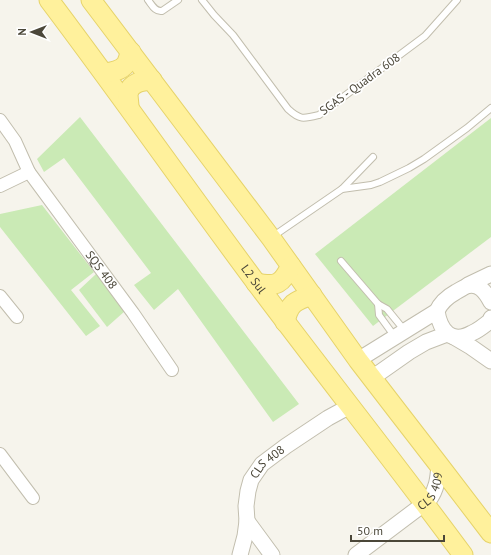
<svg xmlns="http://www.w3.org/2000/svg" width="491" height="555" font-family="'PT Sans',sans-serif">
<style>
.green{fill:#caeab5}
.lines{fill:none;stroke-linecap:round;stroke-linejoin:round}
.service-casing{stroke:#c2beae;stroke-width:8}
.minor-casing{stroke:#c2beae;stroke-width:14}
.tertiary-casing{stroke:#c2beae;stroke-width:17}
.primary-casing{stroke:#e6d36a;stroke-width:21}
.service{stroke:#fff;stroke-width:6}
.minor{stroke:#fff;stroke-width:12}
.tertiary{stroke:#fff;stroke-width:15}
.primary{stroke:#fff19c;stroke-width:19}
.labels{text-anchor:middle;stroke-width:3.5;stroke-linejoin:round;paint-order:stroke}
.street-label{font-size:12px;fill:#4b4739;stroke:#fff}
</style>
<rect width="100%" height="100%" fill="#f6f4ec"/>
<!-- green -->
<g class="green">
<path d="M80 117 299 404 273 422 178 289 154 310 134 285 151 273 64 158 44 172 37 159Z"/>
<path d="M491 118V237L373 326 315 254Z"/>
<path d="M42 205 94 272 71 290 100 326 86 336 0 227V214Z"/>
<path d="M96 274 125 311 107 327 79 290Z"/>
</g>
<g class="lines">
<!-- service casing -->
<g class="service-casing">
<g id="service">
<path d="M148 0C152 5 155 12 162 11L178 0"/>
<path d="M202 0 214 15 233 35 288 109C300 120 303 119 319 115L425 36 457 0"/>
<path d="M342 189 373 157"/>
<path d="M272 237 342 189 371 185 380 182 409 168 424 159 467 128 491 108"/>
<path d="M341 261 378 304 387 309 405 331"/>
<path d="M378 304 379 315 395 337"/>
</g>
</g>
<!-- minor casing -->
<g class="minor-casing">
<g id="minor">
<path d="M0 120 15 141 29 172"/>
<path id="s1" d="M0 186 29 172 133 313 172 370"/>
<path d="M0 296 17 317"/>
<path d="M0 454 33 498"/>
</g>
</g>
<!-- tertiary casing -->
<g class="tertiary-casing">
<g id="tertiary">
<path d="M468 285 491 274"/>
<path d="M491 302C486 293 479 282 467 286 464 287 460 290 456 292 447 297 441 302 437 311 440 330 451 345 472 333 479 330 485 325 491 320V318"/>
<path d="M454 337 471 347 491 361"/>
<path d="M358 360 437 311"/>
<path d="M372 378 409 352 426 342 447 334"/>
<path d="M247 521 272 555"/>
<path id="s2" d="M240 555 245 536 247 521 246 506 248 491 251 480 262 464 286 446 328 418 350 406"/>
<path id="s3" d="M356 555 429 500C437 489 438 478 439 465"/>
</g>
</g>
<!-- primary casing -->
<g class="primary-casing">
<g id="primary">
<path id="s4" d="M49 0C120 94 187 190 257 284 325 375 396 464 463 555"/>
<path d="M91 0 271 238 358 360 398 412 439 465 491 533"/>
<path d="M104 73C112 72 121 71 126 64 128 61 129 55 131 52"/>
<path d="M129 107C129 103 128 98 128 94 130 82 143 81 152 80"/>
<path d="M256 283C278 287 281 284 291 266"/>
<path d="M285 322C289 303 295 301 312 295"/>
</g>
</g>
<!-- service -->
<use href="#service" class="service"/>
<!-- minor -->
<use href="#minor" class="minor"/>
<!-- tertiary -->
<use href="#tertiary" class="tertiary"/>
<!-- primary -->
<use href="#primary" class="primary"/>
</g>
<g class="labels">
<!-- street labels -->
<g class="street-label">
<text transform="translate(360 84) rotate(-36)" y="4">SGAS - Quadra 608</text>
<text dy="4" stroke="none"><textPath href="#s1" startOffset="154">SQS 408</textPath></text>
<text dy="4" stroke="none"><textPath href="#s4" startOffset="346">L2 Sul</textPath></text>
<text dy="4" stroke="none"><textPath href="#s2" startOffset="101">CLS 408</textPath></text>
<text dy="4" stroke="none"><textPath href="#s3" startOffset="100">CLS 409</textPath></text>
</g>
</g>
<!-- north arrow -->
<g transform="translate(32 32) rotate(270)" stroke="#ffffff" stroke-width="3" paint-order="stroke">
<path d="M0-3L7 15L0 10L-7 15Z" fill="#4b4739"/>
<text y="-6" font-size="11" font-weight="bold" text-anchor="middle" fill="#4b4739">N</text>
</g>
<!-- scale -->
<path d="M351 535v6h93v-6" fill="none" stroke="#4b4739" stroke-width="2"/>
<text x="357" y="535" font-size="12" fill="#4b4739" stroke="#ffffff" stroke-width="3" paint-order="stroke">50 m</text>
</svg>
